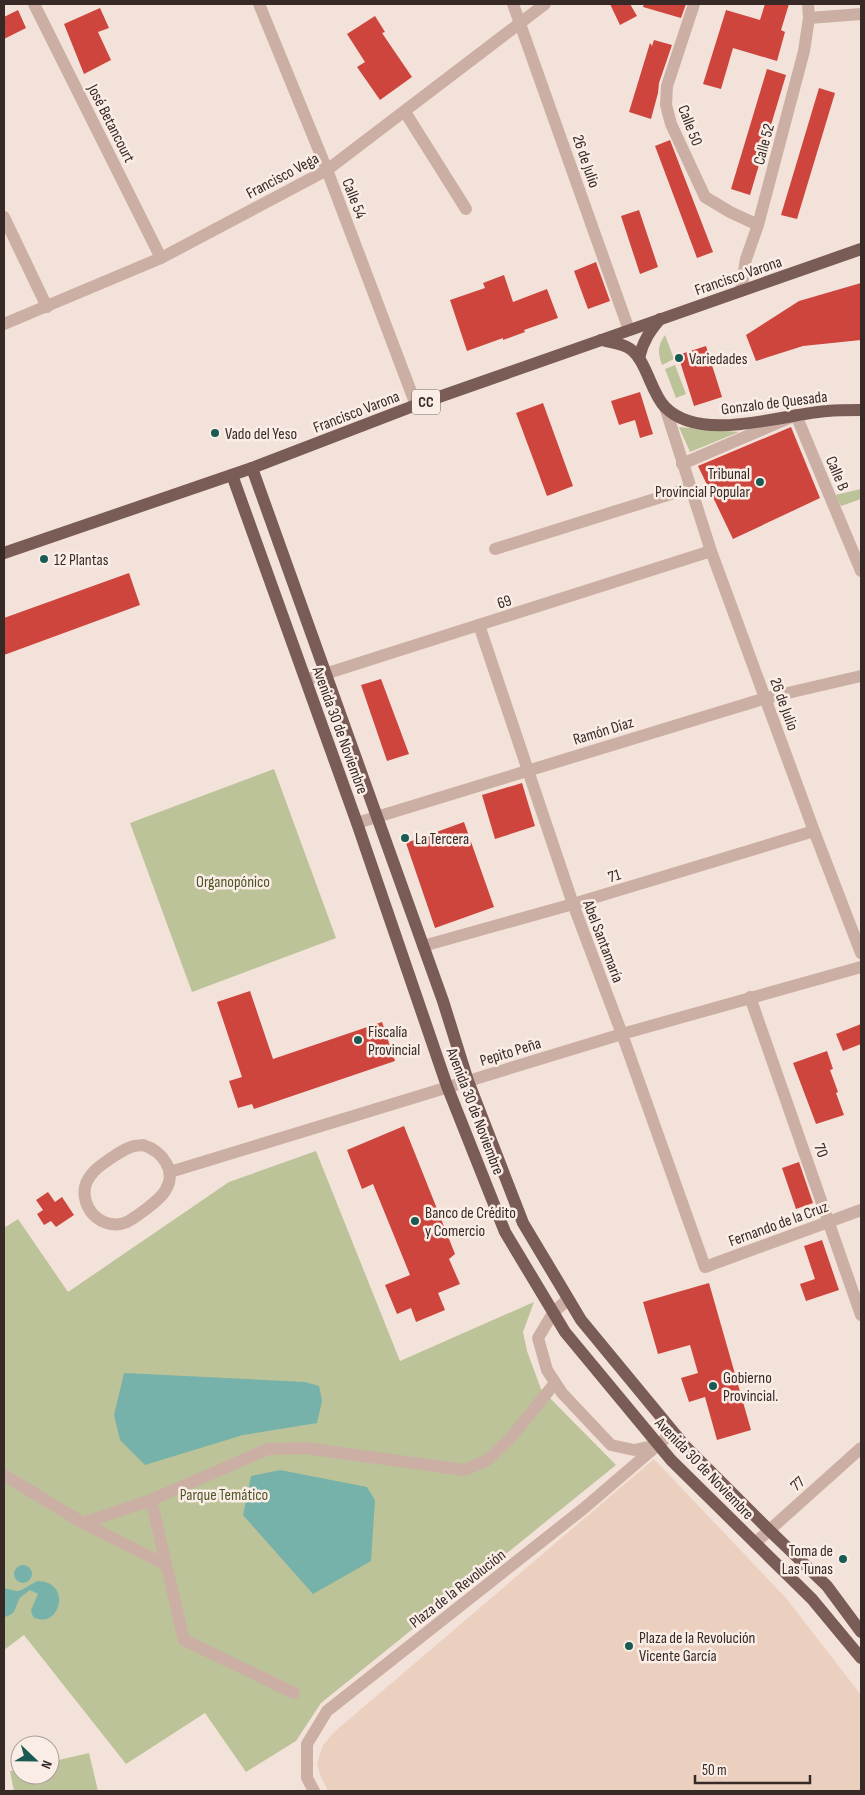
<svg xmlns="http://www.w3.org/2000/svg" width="865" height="1795" font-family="'Sofia Sans Condensed',sans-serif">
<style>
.green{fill:#bcc398}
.plaza{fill:#ecd0bf}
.water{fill:#76b2a9}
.building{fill:#cd453d}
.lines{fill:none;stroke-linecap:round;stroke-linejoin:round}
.minor{stroke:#ccafa4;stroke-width:12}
.major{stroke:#7a5c56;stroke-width:12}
.poi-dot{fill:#195b53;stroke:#faede6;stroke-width:2}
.labels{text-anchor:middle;stroke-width:5;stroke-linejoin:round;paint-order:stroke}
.shield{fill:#faede6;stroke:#726460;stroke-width:1}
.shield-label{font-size:15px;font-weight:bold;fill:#372926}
.street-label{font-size:16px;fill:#372926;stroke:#faede6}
.poi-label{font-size:16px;fill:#372926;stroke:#faede6;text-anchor:start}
.park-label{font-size:16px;fill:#4e5629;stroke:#faede6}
</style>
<rect width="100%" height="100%" fill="#f3e2d9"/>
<!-- green -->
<g class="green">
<path d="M665 335 674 359 662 365C658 353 657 346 665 335Z"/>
<path d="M675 365 686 394 676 398 665 369Z"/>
<path d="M679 427 739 432 690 452Z"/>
<path d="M861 489V499L841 506 835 495Z"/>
<path d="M274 769 336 938 192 992 130 823Z"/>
<path d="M316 1151 400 1361 534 1302 523 1332 527 1351 541 1389 616 1465 321 1703 296 1741 246 1772 205 1713 126 1764 24 1635 4 1650V1228L18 1219 68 1292 229 1182Z"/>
<path d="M89 1753 98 1791H14L10 1771 20 1769V1775H50V1762Z"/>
</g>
<!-- plaza -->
<path class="plaza" d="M654 1459 786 1598 861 1695V1791H328L320 1775 317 1763 323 1745 333 1733Z"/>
<!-- water -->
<g class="water">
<path d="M124 1373 305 1382 319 1386 322 1401 317 1423 243 1435 145 1465 120 1440 114 1415Z"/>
<path d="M280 1470 367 1487 375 1500 371 1561 313 1594 243 1515 251 1476Z"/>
<circle cx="23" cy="1574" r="9"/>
<path d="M38 1581C71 1582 61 1625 38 1619 33 1618 32 1615 31 1610L38 1594 30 1590C27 1593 22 1595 20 1598 14 1607 18 1614 4 1617V1588C8 1589 12 1590 16 1591 24 1591 31 1583 38 1581Z"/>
</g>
<!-- building -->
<g class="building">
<path d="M610 4H630L637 16 620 25Z"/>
<path d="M644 4H686L681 18 643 7Z"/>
<path d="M765 4H789L781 30 785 32 777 61 733 48 721 89 703 84 726 10 760 20Z"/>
<path d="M100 8 109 28 98 32 111 60 84 74 64 24Z"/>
<path d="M18 10 26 28 4 39V17Z"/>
<path d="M375 16 385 32 382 33 412 77 380 100 357 67 365 62 347 34Z"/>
<path d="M654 40 672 45 659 83 658 93 651 119 629 112 650 43 652 46Z"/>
<path d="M767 69 786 75 750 195 731 189Z"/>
<path d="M819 88 835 93 797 219 781 215Z"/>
<path d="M670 140 713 252 697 258 655 146Z"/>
<path d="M639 210 658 267 640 274 621 216Z"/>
<path d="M596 262 610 301 588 309 574 271Z"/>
<path d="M504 275 513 302 547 289 558 318 524 330 525 332 503 340V338L467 351 450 300 485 288 483 283Z"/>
<path d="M861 283V340L803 346 756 361 746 335 799 301Z"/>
<path d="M706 346 722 397 694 406 678 355Z"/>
<path d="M640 392 653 434 640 438 635 420 619 425 611 401Z"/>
<path d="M543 403 573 486 547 496 516 413Z"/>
<path d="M791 427 820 498 733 539 698 466Z"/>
<path d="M129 573 140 605 4 655V618Z"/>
<path d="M381 679 409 754 387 761 361 685Z"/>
<path d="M522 783 535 826 495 839 482 795Z"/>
<path d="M464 822 494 907 435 928 406 843Z"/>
<path d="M250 991 273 1059 382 1022 395 1061 254 1109 252 1104 238 1108 229 1081 242 1077 217 1002Z"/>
<path d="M861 1024V1044L843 1051 836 1034Z"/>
<path d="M827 1051 833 1069 830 1070 838 1092 836 1093 844 1115 816 1124 793 1063Z"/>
<path d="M404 1126 455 1254 449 1259 460 1284 438 1293 445 1310 416 1322 411 1308 397 1314 385 1285 410 1275 373 1184 362 1189 347 1150Z"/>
<path d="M799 1162 813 1203 796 1209 782 1168Z"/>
<path d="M48 1192 55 1202 62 1197 74 1215 56 1227 51 1221 44 1225 37 1214 43 1210 36 1200Z"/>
<path d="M822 1240 839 1290 806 1301 800 1284 815 1279 804 1246Z"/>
<path d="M709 1283 751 1430 717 1440 705 1397 689 1402 681 1378 698 1373 690 1345 658 1354 643 1302Z"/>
</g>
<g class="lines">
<!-- minor -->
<g class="minor">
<path d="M34 4 161 258"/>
<path d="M259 4 327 170 416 405"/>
<path d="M513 4 629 330"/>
<path d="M694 4 667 86 666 105 671 124 705 197 730 212 758 225"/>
<path d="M809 18 861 14"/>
<path d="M405 112 466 209"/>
<path d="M4 217 47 307"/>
<path d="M741 291 746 259 758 225 804 51 809 18 808 4"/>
<path d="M4 324 161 258 327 170 545 4"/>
<path d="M665 407 711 551 814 831 861 953"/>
<path d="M682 464 796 415 861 571"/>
<path d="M495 549 690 488"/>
<path d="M479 625 573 904 622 1034 705 1267 861 1210"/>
<path d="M306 680 711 551"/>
<path d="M357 823 766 698 861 676"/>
<path d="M423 946 573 904 814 831"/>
<path d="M750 997 861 1315"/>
<path d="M143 1145C162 1151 178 1171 165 1191 160 1200 136 1217 127 1222 120 1225 111 1225 104 1222 86 1214 78 1191 91 1175 96 1167 122 1150 131 1147 135 1145 139 1146 143 1145Z"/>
<path d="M170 1172 622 1034 861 967"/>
<path d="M568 1299 553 1313 538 1338 547 1370 562 1393 611 1445 634 1450 657 1445"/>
<path d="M4 1475 83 1523 166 1565"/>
<path d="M151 1500 184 1640 294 1693"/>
<path d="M83 1523 151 1500 268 1449 305 1448 464 1470 486 1461 508 1441 555 1383"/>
<path d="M755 1543 861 1448"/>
<path d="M314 1791 307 1778V1744L327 1711 583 1509 673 1432"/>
</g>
<!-- major -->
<g class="major">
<path d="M601 340C610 342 619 343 627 347 646 356 650 392 665 407 701 444 783 414 827 411 838 410 850 410 861 410"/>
<path d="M639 358C643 341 650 331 660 319"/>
<path d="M252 468 443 1001 468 1081 523 1223 581 1320 685 1446 769 1530 827 1586 861 1632"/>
<path d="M232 475 357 823 447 1086 505 1232 565 1332 671 1460 812 1599 861 1658"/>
<path d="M4 553 252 468 416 405 861 249"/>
</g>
</g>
<!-- markers -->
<g class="poi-dot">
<circle cx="679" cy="358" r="5"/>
<circle cx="215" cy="433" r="5"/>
<circle cx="760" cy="482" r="5"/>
<circle cx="44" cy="559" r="5"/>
<circle cx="405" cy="838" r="5"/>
<circle cx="358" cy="1040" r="5"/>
<circle cx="415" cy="1221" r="5"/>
<circle cx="713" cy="1386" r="5"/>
<circle cx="843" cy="1559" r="5"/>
<circle cx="629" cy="1646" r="5"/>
</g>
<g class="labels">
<!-- shield labels -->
<rect class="shield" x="412" y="389.5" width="28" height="25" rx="4"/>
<g class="shield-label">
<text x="426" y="407">CC</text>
</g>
<!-- street labels -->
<g class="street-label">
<text transform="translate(112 123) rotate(63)" y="6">José Betancourt</text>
<text transform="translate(691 125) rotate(69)" y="6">Calle 50</text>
<text transform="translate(763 144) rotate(-75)" y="6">Calle 52</text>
<text transform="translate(587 161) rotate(71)" y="6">26 de Julio</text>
<text transform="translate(282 175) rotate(-28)" y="6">Francisco Vega</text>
<text transform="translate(355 198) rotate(69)" y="6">Calle 54</text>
<text transform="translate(738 275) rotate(-19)" y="6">Francisco Varona</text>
<text transform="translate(774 402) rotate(-7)" y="6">Gonzalo de Quesada</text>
<text transform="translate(356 411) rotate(-21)" y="6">Francisco Varona</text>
<text transform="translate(838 473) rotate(67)" y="6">Calle B</text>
<text transform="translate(504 601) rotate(-18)" y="6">69</text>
<text transform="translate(785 704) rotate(70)" y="6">26 de Julio</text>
<text transform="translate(341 730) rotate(70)" y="6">Avenida 30 de Noviembre</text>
<text transform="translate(603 730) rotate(-17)" y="6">Ramón Díaz</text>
<text transform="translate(614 875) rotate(-17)" y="6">71</text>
<text transform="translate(604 941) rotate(69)" y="6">Abel Santamaría</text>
<text transform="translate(510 1051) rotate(-17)" y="6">Pepito Peña</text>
<text transform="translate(476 1111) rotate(69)" y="6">Avenida 30 de Noviembre</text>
<text transform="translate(822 1150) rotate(70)" y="6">70</text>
<text transform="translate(778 1223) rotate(-20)" y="6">Fernando de la Cruz</text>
<text transform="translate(705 1468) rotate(46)" y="6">Avenida 30 de Noviembre</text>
<text transform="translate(797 1483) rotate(-42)" y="6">77</text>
<text transform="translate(457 1588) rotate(-38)" y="6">Plaza de la Revolución</text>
</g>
<!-- poi labels -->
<g class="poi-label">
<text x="689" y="364">Variedades</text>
<text x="225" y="439">Vado del Yeso</text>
<text x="750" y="479" text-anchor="end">Tribunal<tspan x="750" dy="18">Provincial Popular</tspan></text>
<text x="54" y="565">12 Plantas</text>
<text x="415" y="844">La Tercera</text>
<text x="368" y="1037">Fiscalía<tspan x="368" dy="18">Provincial</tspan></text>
<text x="425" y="1218">Banco de Crédito<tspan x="425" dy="18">y Comercio</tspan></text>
<text x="723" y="1383">Gobierno<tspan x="723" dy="18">Provincial.</tspan></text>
<text x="833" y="1556" text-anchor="end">Toma de<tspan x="833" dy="18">Las Tunas</tspan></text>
<text x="639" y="1643">Plaza de la Revolución<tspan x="639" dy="18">Vicente García</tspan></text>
</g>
<!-- park labels -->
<g class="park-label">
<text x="233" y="887">Organopónico</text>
<text x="224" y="1500">Parque Temático</text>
</g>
</g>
<!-- border -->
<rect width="865" height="1795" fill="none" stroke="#372926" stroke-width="10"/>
<!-- north arrow -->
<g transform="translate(35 1760) rotate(112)"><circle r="24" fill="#faede6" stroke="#ac9f99"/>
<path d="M0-4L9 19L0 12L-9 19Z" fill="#195b53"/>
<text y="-8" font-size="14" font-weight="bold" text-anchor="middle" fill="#372926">N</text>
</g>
<!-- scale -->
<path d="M695 1775v8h115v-8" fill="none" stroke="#372926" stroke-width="2.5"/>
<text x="702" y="1775" font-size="15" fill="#372926" stroke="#faede6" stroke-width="4" paint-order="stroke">50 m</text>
</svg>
